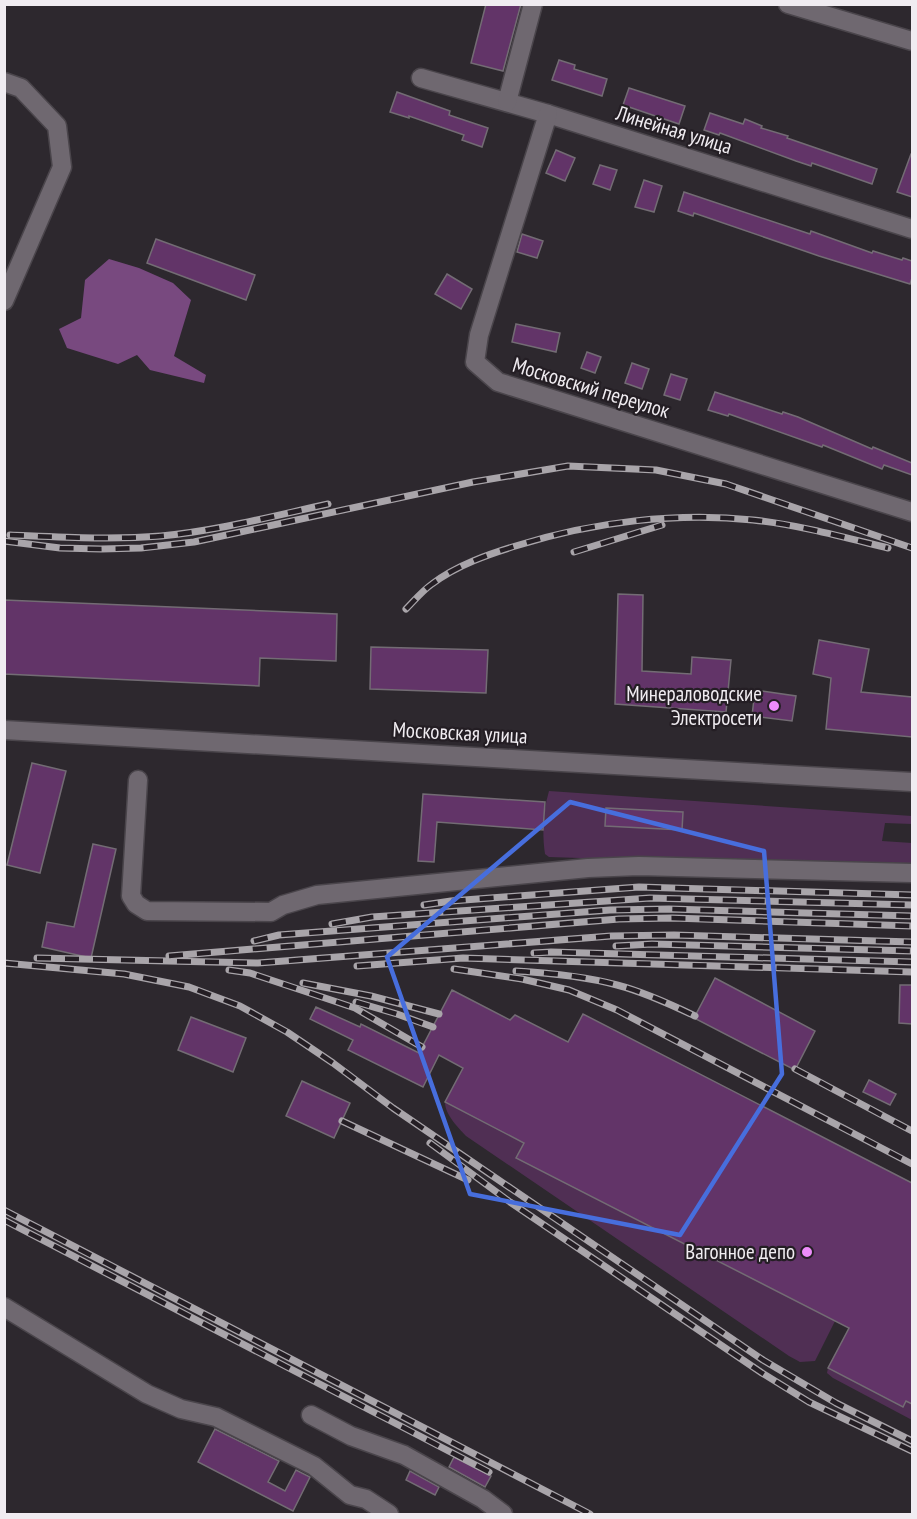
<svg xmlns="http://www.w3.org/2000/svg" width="917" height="1519" font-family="'PT Sans Narrow',sans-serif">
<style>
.green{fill:#502f54}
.forest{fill:#78497f}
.building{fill:#623468;stroke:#736c74;stroke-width:1.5}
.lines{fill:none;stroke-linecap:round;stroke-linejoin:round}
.minor-casing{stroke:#4a454b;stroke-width:21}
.minor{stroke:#6f6870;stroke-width:18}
.rail-casing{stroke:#a9a5aa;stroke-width:7}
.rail{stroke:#241e24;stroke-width:4.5;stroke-dasharray:14;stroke-linecap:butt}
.marked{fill:none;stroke:#476edd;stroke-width:4.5;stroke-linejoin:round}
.poi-dot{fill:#ed8cfa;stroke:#241e24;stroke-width:2}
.labels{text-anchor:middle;stroke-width:4.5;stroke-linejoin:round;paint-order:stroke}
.street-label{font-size:21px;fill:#f0ecf1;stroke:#241e24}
.poi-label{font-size:21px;fill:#f0ecf1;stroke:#241e24;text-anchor:end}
</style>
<rect width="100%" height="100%" fill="#2d282e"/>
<!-- green -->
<g class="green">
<path d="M549 791 912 816V824L885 823 882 841 912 843V869L549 857 545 854C542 834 543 811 549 791Z"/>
<path d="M445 1102 524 1143 517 1158 835 1321 815 1361 800 1362 789 1356 466 1136C458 1127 445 1115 445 1102Z"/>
<path d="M828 1368 902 1407 906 1401 912 1404V1420L833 1378 827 1373Z"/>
</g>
<!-- forest -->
<path class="forest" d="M109 259 139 268 173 283 191 300 174 356 206 375 204 383 150 370 137 355 118 364 67 348 59 329 81 318 85 280Z"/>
<!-- building -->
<g class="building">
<path d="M486 4H521L503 71 471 63Z"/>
<path d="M559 60 575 65 574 69 607 79 602 96 552 80Z"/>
<path d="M629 88 685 106 679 124 623 105Z"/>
<path d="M397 92 450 111 449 115 488 128 482 147 462 140 464 135 409 116V118L390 112Z"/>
<path d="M710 113 743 124 745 119 762 126 761 128 788 136 787 138 877 169 872 184 812 163 811 166 796 161 720 133 719 135 704 130Z"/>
<path d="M556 150 575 158 565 181 546 173Z"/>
<path d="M911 154H912V197L897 192Z"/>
<path d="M600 165 617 170 610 190 593 184Z"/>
<path d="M644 180 662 186 654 212 635 207Z"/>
<path d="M684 192 810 234 811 231 872 253 873 251 902 260 903 258 912 261V278L910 284 819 256 694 213 693 216 678 211Z"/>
<path d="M522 234 543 241 537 258 517 252Z"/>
<path d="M156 239 255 275 246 300 147 263Z"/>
<path d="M447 274 472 289 461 309 435 294Z"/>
<path d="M516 324 560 333 556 352 512 342Z"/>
<path d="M587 352 601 357 595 373 581 368Z"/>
<path d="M632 363 649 369 642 389 625 383Z"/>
<path d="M671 374 687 379 680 400 664 395Z"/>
<path d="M715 392 782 414 783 412 798 417 872 449 873 447 912 463V475L884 465 882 469 823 445 822 447 729 414 728 416 708 410Z"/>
<path d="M618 594 643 595 642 671 691 674 692 657 731 660 726 712 615 704Z"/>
<path d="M4 600 337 614 336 661 260 658 259 686 4 674Z"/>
<path d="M819 640 869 649 861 692 912 697V737L826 729 831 678 813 674Z"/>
<path d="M371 647 488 650 486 693 370 689Z"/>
<path d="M755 690 796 696 792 721 752 716Z"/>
<path d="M32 763 66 771 40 873 7 865Z"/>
<path d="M423 794 545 802 543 830 437 822 434 862 418 861Z"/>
<path d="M606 808 683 812 682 830 605 826Z"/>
<path d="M93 844 116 849 91 958 42 947 47 922 74 927Z"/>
<path d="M715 978 815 1031 795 1070 694 1018Z"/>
<path d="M900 985H912V1024L899 1023Z"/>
<path d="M452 990 510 1020 515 1015 568 1042 583 1014 912 1183V1404L906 1401 903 1407 828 1368 849 1328 516 1158 524 1143 445 1102 463 1068 439 1055 423 1087 348 1050 353 1040 310 1019 316 1007 360 1027 361 1024 419 1053Z"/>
<path d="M191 1017 246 1038 233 1072 178 1050Z"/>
<path d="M869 1080 896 1094 890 1105 863 1092Z"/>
<path d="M302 1081 350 1103 334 1138 286 1116Z"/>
<path d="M215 1429 279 1461 268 1482 285 1491 296 1470 310 1477 293 1511 198 1462Z"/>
<path d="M454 1457 491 1476 485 1487 449 1467Z"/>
<path d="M410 1471 439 1487 435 1495 406 1480Z"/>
</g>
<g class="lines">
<!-- minor casing -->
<g class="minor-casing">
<g id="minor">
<path d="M788 4 912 41"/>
<path d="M421 78 548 114 912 229"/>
<path d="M4 82 21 88 57 126 62 167 4 301"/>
<path d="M507 102 533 4"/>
<path d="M548 114 479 335 475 362 498 382 912 512"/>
<path d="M4 730 912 782"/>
<path d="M138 780 131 896 136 904 147 911 271 912 283 905 317 895 588 868 639 866 912 873"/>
<path d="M4 1307 147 1394 181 1409 216 1417 314 1466 350 1495 366 1499 389 1514"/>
<path d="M311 1415 351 1436 404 1455 483 1499 503 1514"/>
</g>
</g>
<!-- minor -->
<use href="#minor" class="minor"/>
<!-- rail casing -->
<g class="rail-casing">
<g id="rail">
<path d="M10 535C60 537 111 540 161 536 217 531 273 516 328 504"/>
<path d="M4 541 60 548 101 549 141 548 194 542 473 482 568 466 656 470 726 484 912 548"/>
<path d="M574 552 662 525"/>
<path d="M406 609C414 601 422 591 432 584 457 565 489 554 519 545 593 522 676 512 753 520 799 525 843 537 888 548"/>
<path d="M424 905 451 901 639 887 912 895"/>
<path d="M332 924 372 917 650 898 912 905"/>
<path d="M254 941 279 935 610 910 669 909 912 916"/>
<path d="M616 946 652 944 912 951"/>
<path d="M534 953 551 952 912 962"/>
<path d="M169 956 619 919 672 918 912 926"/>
<path d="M37 958 258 963 611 936 674 935 912 942"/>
<path d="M4 963 124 974 189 987 240 1006 287 1032 333 1063 393 1108 763 1360 836 1403 912 1441"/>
<path d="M357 966 463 958 912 972"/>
<path d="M454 969 522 979 569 990 617 1010 912 1164"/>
<path d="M229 970 250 973 355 1008 422 1047"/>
<path d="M516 971C550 973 584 976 617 985 644 992 670 1004 695 1016"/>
<path d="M303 983 371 996 439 1014"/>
<path d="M356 1002 397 1014 433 1027"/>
<path d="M795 1069 912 1131"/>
<path d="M342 1121 468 1180"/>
<path d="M430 1143 510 1202 762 1373 809 1402 912 1451"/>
<path d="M4 1210 590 1514"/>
<path d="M4 1220 489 1472"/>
</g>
</g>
<!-- rail -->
<use href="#rail" class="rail"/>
</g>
<!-- marked area -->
<path class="marked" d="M570 802 764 851 782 1074 680 1235 470 1194 387 957Z"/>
<!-- markers -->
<g class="poi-dot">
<circle cx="774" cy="706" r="6"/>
<circle cx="807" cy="1252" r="6"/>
</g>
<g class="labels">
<!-- street labels -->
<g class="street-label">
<text transform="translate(674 130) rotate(17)" y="7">Линейная улица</text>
<text transform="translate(591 388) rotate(17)" y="7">Московский переулок</text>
<text transform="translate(460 733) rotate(3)" y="7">Московская улица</text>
</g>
<!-- poi labels -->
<g class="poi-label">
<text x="762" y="701">Минераловодские<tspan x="762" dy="24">Электросети</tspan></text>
<text x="795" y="1259">Вагонное депо</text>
</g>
</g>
<!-- border -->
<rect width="917" height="1519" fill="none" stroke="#f0ecf1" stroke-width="12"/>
</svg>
